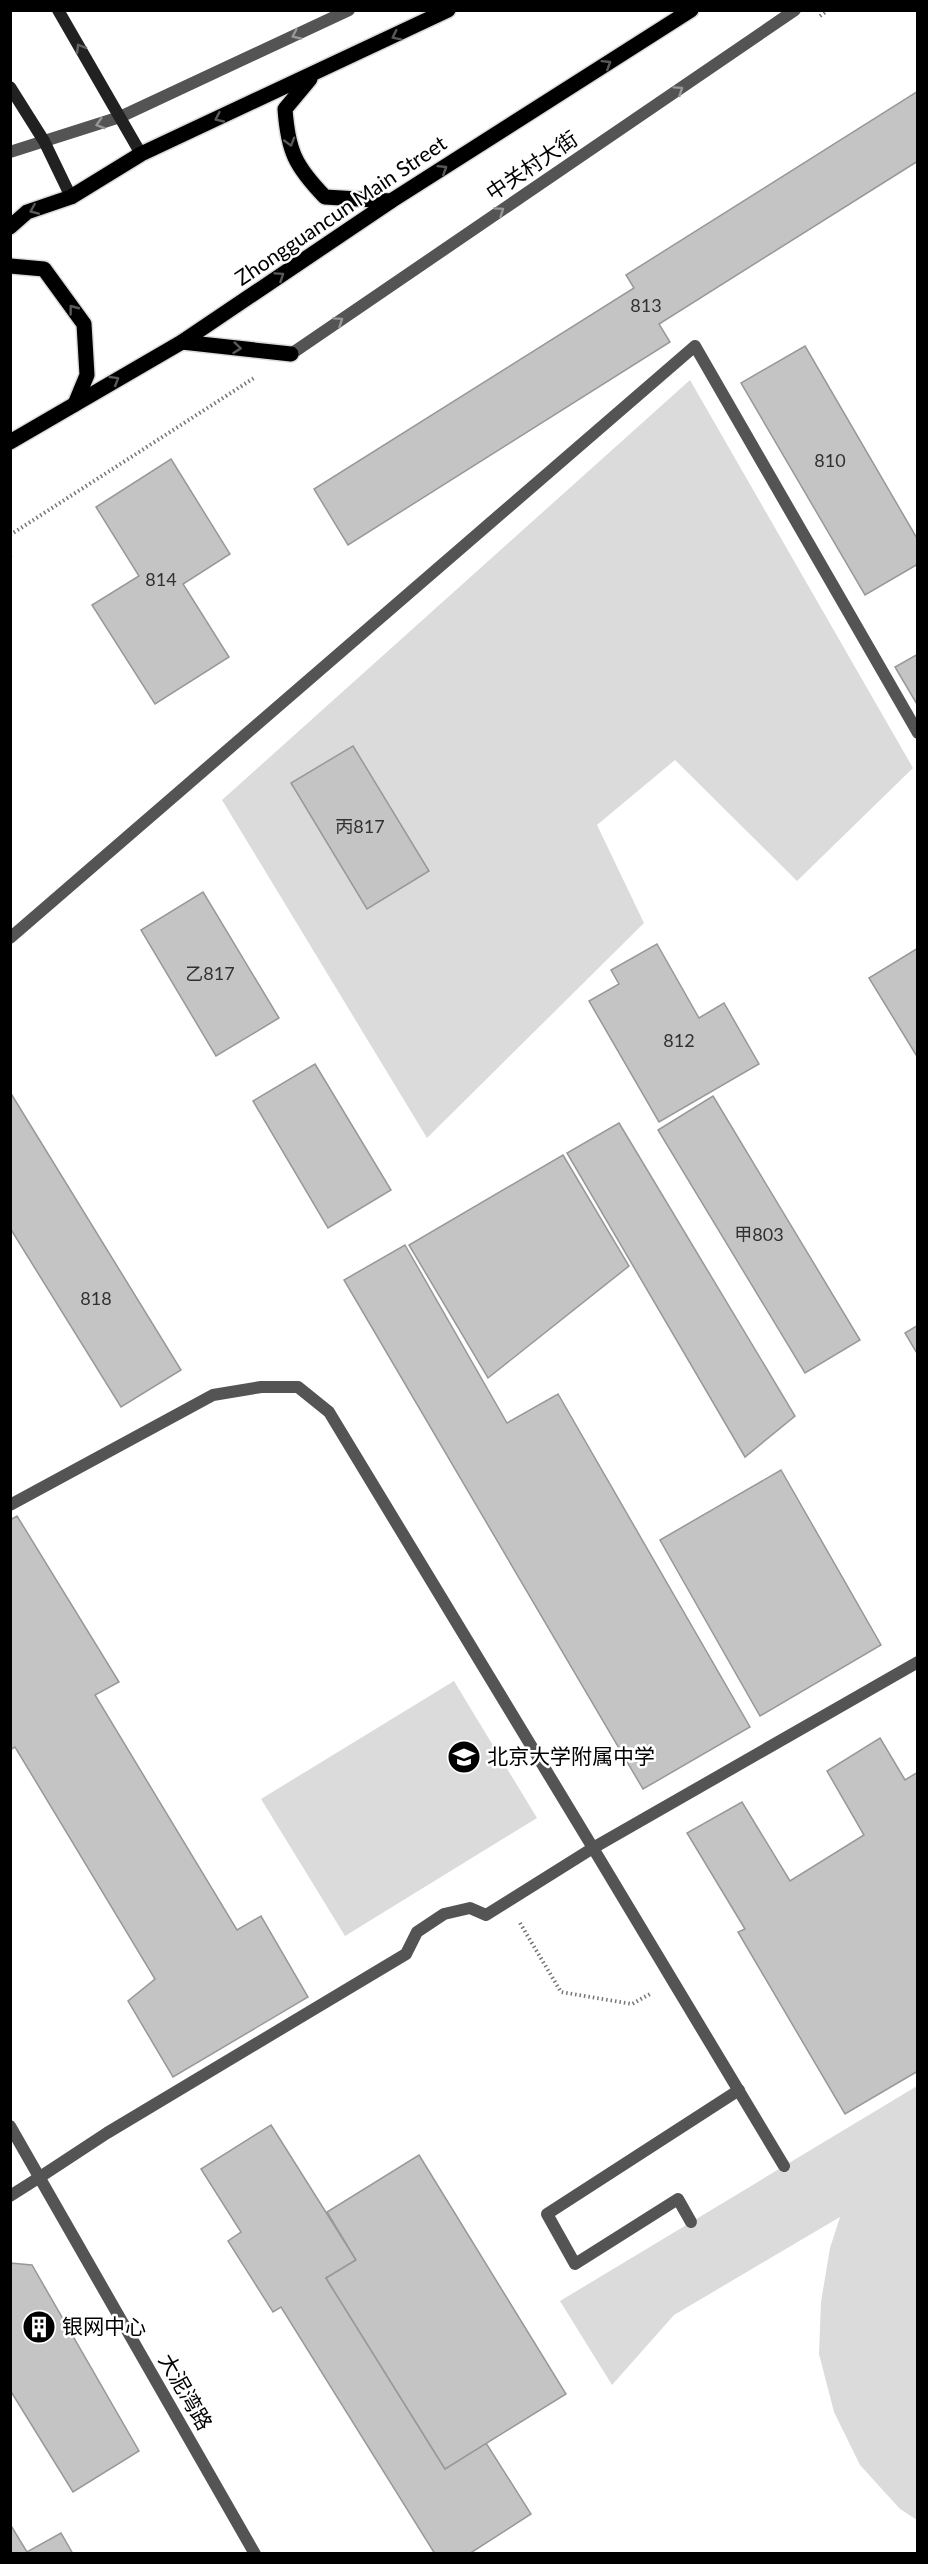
<svg xmlns="http://www.w3.org/2000/svg" width="928" height="2564" font-family="Lato,'Noto Sans SC',sans-serif">
<style>
.green{fill:#dbdbdb}
.building{fill:#c4c4c4;stroke:#989898;stroke-width:1.5}
.lines{fill:none;stroke-linecap:round;stroke-linejoin:round}
.primary-casing{stroke:#dbdbdb;stroke-width:18}
.path{stroke:#767676;stroke-width:4;stroke-dasharray:1.5 3;stroke-linecap:butt}
.service{stroke:#545454;stroke-width:12}
.minor{stroke:#545454;stroke-width:12}
.tertiary{stroke:#545454;stroke-width:12}
.secondary{stroke:#212121;stroke-width:12}
.primary{stroke:#000;stroke-width:15}
.oneway{stroke:#989898}
.oneway2{stroke:#595959}
.oneway3{stroke:#646464}
.labels{text-anchor:middle;stroke-width:5;stroke-linejoin:round;paint-order:stroke}
.number-label{font-size:18px;fill:#313131}
.street-label{font-size:21px;fill:#000;stroke:#fff}
.poi-label{font-size:21px;fill:#000;stroke:#fff;text-anchor:start}
</style>
<rect width="100%" height="100%" fill="#fff"/>
<!-- green -->
<g class="green">
<path d="M690 380 913 768 797 881 675 760 597 825 644 923 427 1138 222 800Z"/>
<path d="M454 1681 537 1818 345 1936 261 1799Z"/>
<path d="M917 2086V2520L900 2509 860 2465 834 2412 819 2354 821 2302 830 2248 840 2217 674 2315 612 2385 560 2301Z"/>
</g>
<!-- building -->
<g class="building">
<path d="M918 91V161L659 324 670 342 348 545 314 489 634 288 626 275Z"/>
<path d="M805 346 918 540V564L865 595 741 383Z"/>
<path d="M171 459 230 554 183 584 229 657 155 704 92 605 139 576 96 507Z"/>
<path d="M918 654V706L895 667Z"/>
<path d="M353 746 429 871 367 909 291 783Z"/>
<path d="M203 892 279 1018 216 1056 141 930Z"/>
<path d="M657 944 699 1018 724 1003 759 1064 659 1122 589 1001 619 984 611 970Z"/>
<path d="M918 948V1058L869 978Z"/>
<path d="M315 1064 391 1190 328 1228 253 1101Z"/>
<path d="M10 1092 181 1370 121 1407 10 1228Z"/>
<path d="M713 1096 860 1340 805 1373 658 1130Z"/>
<path d="M619 1123 795 1416 745 1457 567 1153Z"/>
<path d="M563 1155 629 1266 488 1378 409 1245Z"/>
<path d="M405 1245 507 1423 558 1394 750 1727 643 1789 344 1280Z"/>
<path d="M918 1325V1355L905 1333Z"/>
<path d="M781 1470 881 1645 760 1716 660 1540Z"/>
<path d="M17 1516 119 1682 95 1695 237 1930 261 1916 308 1997 173 2077 128 2001 155 1979 15 1747 10 1750V1520Z"/>
<path d="M880 1738 905 1780 918 1772V2071L845 2114 738 1932 745 1929 687 1833 742 1802 790 1881 864 1835 827 1771Z"/>
<path d="M271 2125 356 2260 326 2278 445 2469 486 2443 531 2514 469 2554H435L281 2307 273 2312 228 2241 241 2232 201 2169Z"/>
<path d="M419 2155 566 2394 445 2469 326 2278 356 2260 327 2212Z"/>
<path d="M10 2263 32 2265 139 2451 73 2492 10 2390Z"/>
<path d="M10 2524 27 2552 61 2533 73 2554H10Z"/>
</g>
<g class="lines">
<!-- primary casing -->
<g class="primary-casing">
<g id="primary">
<path d="M310 79 285 109C288 151 295 166 325 197L391 201"/>
<path d="M10 227 27 212 71 197 141 154 448 10"/>
<path d="M10 266 44 269 84 324 87 375 75 404"/>
<path d="M182 342 291 354"/>
<path d="M10 442 182 342 391 201 691 10"/>
</g>
</g>
<!-- path -->
<g class="path">
<path d="M820 16 828 10"/>
<path d="M10 535 254 378"/>
<path d="M10 556 13 553"/>
<path d="M520 1923 561 1992 632 2004 650 1994"/>
</g>
<!-- service -->
<g class="service">
<path d="M10 1505 213 1395 261 1387H298L329 1412 593 1848 486 1915 470 1908 444 1914 417 1932 406 1954 107 2133 40 2177"/>
<path d="M784 2166 593 1848 918 1662"/>
<path d="M691 2222 678 2199 575 2264 547 2214 739 2090"/>
</g>
<!-- minor -->
<g class="minor">
<path d="M10 938 695 346 918 733"/>
<path d="M10 2126 255 2554"/>
<path d="M10 2196 40 2177"/>
</g>
<!-- tertiary -->
<g class="tertiary">
<path d="M10 152 120 117 349 10"/>
<path d="M291 354 795 10"/>
</g>
<!-- secondary -->
<g class="secondary">
<path d="M58 10 141 154"/>
<path d="M10 87 44 141 71 197"/>
</g>
<!-- primary -->
<use href="#primary" class="primary"/>
</g>
<!-- one-way arrows -->
<defs><path id="oneway-chevron" d="M-2-3.5L2.5 0L-2 3.5" fill="none" stroke-width="1.6" stroke-linecap="round" stroke-linejoin="round" transform="scale(1.5)"/></defs>
<g class="oneway">
<use href="#oneway-chevron" transform="translate(296 35) rotate(155)"/>
<use href="#oneway-chevron" transform="translate(679 90) rotate(-34)"/>
<use href="#oneway-chevron" transform="translate(100 124) rotate(163)"/>
<use href="#oneway-chevron" transform="translate(500 211) rotate(-34)"/>
<use href="#oneway-chevron" transform="translate(339 321) rotate(-34)"/>
</g>
<g class="oneway2">
<use href="#oneway-chevron" transform="translate(396 36) rotate(154)"/>
<use href="#oneway-chevron" transform="translate(607 64) rotate(-32)"/>
<use href="#oneway-chevron" transform="translate(219 118) rotate(155)"/>
<use href="#oneway-chevron" transform="translate(290 142) rotate(74)"/>
<use href="#oneway-chevron" transform="translate(443 169) rotate(-32)"/>
<use href="#oneway-chevron" transform="translate(34 210) rotate(157)"/>
<use href="#oneway-chevron" transform="translate(280 276) rotate(-34)"/>
<use href="#oneway-chevron" transform="translate(73 309) rotate(-127)"/>
<use href="#oneway-chevron" transform="translate(237 348) rotate(6)"/>
<use href="#oneway-chevron" transform="translate(115 380) rotate(-31)"/>
</g>
<use class="oneway3" href="#oneway-chevron" transform="translate(80 48) rotate(-120)"/>
<!-- icons -->
<defs>
<g id="school-disc" transform="scale(1.725)"><circle r="9.5" fill="#000" stroke="#fff"/><path d="M0-5L7-2L0 1L-7-2ZM-4 1L0 2.5L4 1V4Q0 6-4 4Z" fill="#fff"/></g>
<g id="building-disc" transform="scale(1.725)"><circle r="9.5" fill="#000" stroke="#fff"/><path d="M-4-6H4V6H1V3H-1V6H-4ZM-2.5-4.3h1.7v1.8h-1.7ZM.8-4.3h1.7v1.8H.8ZM-2.5-1h1.7V.8h-1.7ZM.8-1h1.7V.8H.8Z" fill="#fff"/></g>
</defs>
<g fill-rule="evenodd">
<use href="#school-disc" x="464" y="1757"/>
<use href="#building-disc" x="39" y="2327"/>
</g>
<g class="labels">
<!-- number labels -->
<g class="number-label">
<text x="646" y="312">813</text>
<text x="830" y="467">810</text>
<text x="161" y="586">814</text>
<text x="360" y="833">丙817</text>
<text x="210" y="980">乙817</text>
<text x="679" y="1047">812</text>
<text x="759" y="1241">甲803</text>
<text x="96" y="1305">818</text>
</g>
<!-- street labels -->
<g class="street-label">
<text transform="translate(532 166) rotate(-34)" y="7">中关村大街</text>
<text transform="translate(341 211) rotate(-34)" y="7">Zhongguancun Main Street</text>
<text transform="translate(185 2392) rotate(60)" y="7">大泥湾路</text>
</g>
<!-- poi labels -->
<g class="poi-label">
<text x="487" y="1764">北京大学附属中学</text>
<text x="62" y="2334">银网中心</text>
</g>
</g>
<!-- border -->
<rect width="928" height="2564" fill="none" stroke="#000000" stroke-width="24"/>
</svg>
